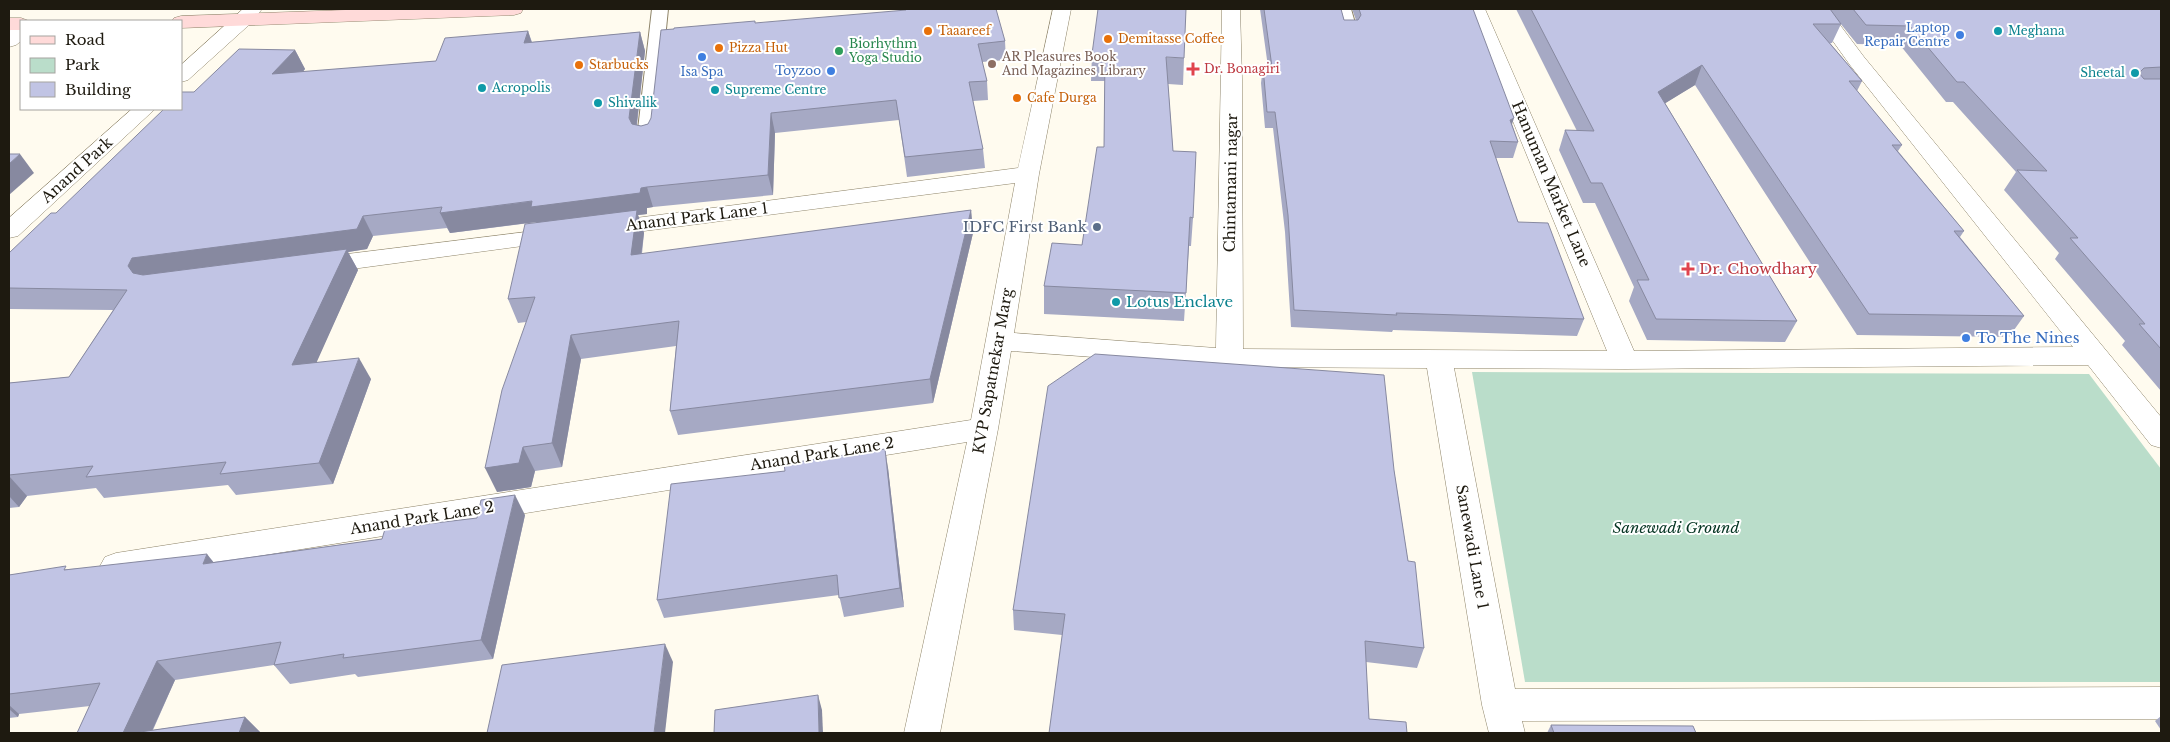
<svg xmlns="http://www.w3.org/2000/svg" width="2170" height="742" font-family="'Libre Baskerville',serif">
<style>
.green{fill:#baddca}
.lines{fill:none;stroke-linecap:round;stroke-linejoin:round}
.lane-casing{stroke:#8d8368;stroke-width:2}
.street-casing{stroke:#8d8368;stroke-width:1}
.secondary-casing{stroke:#8d8368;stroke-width:1}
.lane{fill:#fff;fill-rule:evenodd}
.street{fill:#fff;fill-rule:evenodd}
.secondary{fill:#ffdad9;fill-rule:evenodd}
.wall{fill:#a6a9c4}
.shaded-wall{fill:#8789a0}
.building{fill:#c1c4e4;stroke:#8789a0}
.food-dot{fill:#e8710a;stroke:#fff;stroke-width:2}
.culture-dot{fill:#0f9aa8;stroke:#fff;stroke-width:2}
.shop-dot{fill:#3f7fe0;stroke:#fff;stroke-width:2}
.leisure-dot{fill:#2e9e5b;stroke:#fff;stroke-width:2}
.education-dot{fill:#8d6e63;stroke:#fff;stroke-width:2}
.health-dot{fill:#e0444e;stroke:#fff;stroke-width:2}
.service-dot{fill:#5c6f8a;stroke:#fff;stroke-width:2}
.labels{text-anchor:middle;stroke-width:4;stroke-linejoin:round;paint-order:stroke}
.far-shop-label{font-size:12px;fill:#366cbe;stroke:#fff;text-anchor:end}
.far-food-label{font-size:12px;fill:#c56008;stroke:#fff;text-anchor:start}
.far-culture-label{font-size:12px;fill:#0d838f;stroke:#fff;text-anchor:start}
.far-leisure-label{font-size:12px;fill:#27864d;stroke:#fff;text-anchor:start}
.far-education-label{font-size:12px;fill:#785e54;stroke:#fff;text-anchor:start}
.far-health-label{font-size:12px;fill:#be3a42;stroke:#fff;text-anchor:start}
.street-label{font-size:15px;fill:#1e1a10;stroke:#fff}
.service-label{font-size:15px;fill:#4e5e75;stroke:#fff;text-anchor:end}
.health-label{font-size:15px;fill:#be3a42;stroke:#fff;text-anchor:start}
.culture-label{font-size:15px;fill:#0d838f;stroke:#fff;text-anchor:start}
.shop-label{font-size:15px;fill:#366cbe;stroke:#fff;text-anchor:start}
.park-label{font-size:15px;font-style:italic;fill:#043422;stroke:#fff}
</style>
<rect width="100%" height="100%" fill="#fffbef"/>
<!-- green -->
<path class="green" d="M1472 372 2089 374 2161 469V682H1525Z"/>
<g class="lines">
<!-- lane casing -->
<g class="lane-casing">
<g id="lane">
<path d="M652 9H668L655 138 653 142 646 144 639 142 637 138Z"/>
<path d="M1335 9H1351L1357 30 1355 34H1343Z"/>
</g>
</g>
<!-- street casing -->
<g class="street-casing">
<g id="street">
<path d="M243 9H262L250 24 188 80 181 82V65Z"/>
<path d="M1053 9H1071L1039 174 1014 333 1216 348 1222 9H1240L1242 79 1243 349 1607 351 1467 9H1485L1634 351 2073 347 1850 65 1810 9H1828L1864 57 2161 417V448L2151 445 2088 365 1625 369 1454 368 1515 689 2161 687V719L1522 721 1525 733H1489L1482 705 1427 368 1229 367 1011 351 998 429 940 733H904L967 442 116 579 105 575 100 566 105 557 116 553 971 420 1015 183 605 236 596 234 593 229 596 224 605 222 1018 168Z"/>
<path d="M21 25V41L16 45 9 47V31L14 27Z"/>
<path d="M132 109H155L18 236 9 238V218Z"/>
<path d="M558 228 567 230 570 235 567 240 315 274 306 272 302 266 306 260 315 258Z"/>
</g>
</g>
<!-- secondary casing -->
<g class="secondary-casing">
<g id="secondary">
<path d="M374 9H523L521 13 514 15 181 28V21H172L174 18 181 16Z"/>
<path d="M9 18H21L29 21H21V30H9Z"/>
</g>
</g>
<!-- lane -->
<use href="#lane" class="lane"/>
<!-- street -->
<use href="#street" class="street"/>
<!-- secondary -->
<use href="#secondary" class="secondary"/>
</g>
<!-- wall -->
<g class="wall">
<path d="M1260 9H1341L1344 20H1356L1352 9H1473L1518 142 1513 158H1496L1518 222 1584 319 1577 336 1393 330 1392 332 1291 327 1285 232 1273 128H1265L1261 83 1263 67H1268Z"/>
<path d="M1516 9H2161V391L2122 345 2125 341 2055 259 2059 253 2004 190 2016 172 1953 102H1946L1900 45 1857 44 1840 23 1841 24 1832 43H1830L1862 81 1857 91 1902 145 1898 151 1964 231 1960 237 2024 316 2009 337 1857 335 1695 85 1665 103 1797 321 1785 342 1647 340 1629 301 1634 287 1595 203H1583L1559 150 1565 130 1577 131Z"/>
<path d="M756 23 1005 41 1006 60 982 62 987 81 988 100 973 101 983 149 985 168 907 177 899 120 775 133 773 195 653 207 647 208V214L638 215 644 233 642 254 971 210 973 233 933 403 678 435 670 411 676 346 581 359 562 467 535 471 531 487 497 492 526 322 518 323 508 299 537 222 450 233 447 228 373 236 367 249 348 252 358 270 316 362 371 379 333 484 236 495 228 485 104 498 96 488 27 496 19 507 9 508V383L69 377 113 310 9 309V253L56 213 194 92 295 50 305 69 303 72 436 61 528 31 532 42 640 32 645 51 637 125 641 126 648 124Z"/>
<path d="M1092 54 1184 58 1183 85 1168 84 1173 151 1193 218 1191 246H1189L1184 321 1044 314V286L1082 245 1104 147 1105 81H1091Z"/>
<path d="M888 468 904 607 844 617 839 595 664 618 657 600Z"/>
<path d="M1394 470 1408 561 1424 648 1417 668 1366 662 1369 719 1407 733 1062 635 1014 630 1013 610Z"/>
<path d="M525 515 493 659 358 677 355 674 290 684 274 665 175 680 153 730 245 717 261 733H77L90 706 19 714 18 717 9 718V575L69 569 214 562 382 539Z"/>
<path d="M2161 716V730L2155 721Z"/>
<path d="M1551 725 1696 733H1547Z"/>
</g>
<!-- shaded-wall -->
<g class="shaded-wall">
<path d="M528 31 534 50 524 43Z"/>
<path d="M640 32 645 51 635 138 629 118Z"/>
<path d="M295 50 305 69 282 94 272 74Z"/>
<path d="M1702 65 1695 85 1651 112 1658 92Z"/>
<path d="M771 113 775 133 773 195 768 175Z"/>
<path d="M1514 118 1509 134 1510 120Z"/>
<path d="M20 154 34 173 9 195V164Z"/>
<path d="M647 187 653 207 647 208V214L638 215 644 233 638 279 539 227 536 222 450 233 440 213Z"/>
<path d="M971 210 973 233 933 403 930 379Z"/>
<path d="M363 216 373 236 367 249 348 252 358 270 306 386 142 287 128 266 132 258Z"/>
<path d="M571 335 581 359 562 467 552 443Z"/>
<path d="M359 358 371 379 333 484 319 463Z"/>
<path d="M523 447 535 471 531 487 497 492 485 468Z"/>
<path d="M885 449 888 468 904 607 900 588Z"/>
<path d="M9 476 27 496 19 507 9 496Z"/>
<path d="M515 495 525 515 493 659 481 640Z"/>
<path d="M207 554 223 574 203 564Z"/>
<path d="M665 644 673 662 665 733H654Z"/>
<path d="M157 661 175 680 151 733H123Z"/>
<path d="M818 695 822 710 823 733H819Z"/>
<path d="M9 705 19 714 18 717 9 709Z"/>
<path d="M245 717 261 733H239Z"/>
</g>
<!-- building -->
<g class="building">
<path d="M906 9H996L1005 41 978 44 987 81 969 82 983 149 905 157 896 100 771 113 768 175 647 187 641 188 640 193 531 207 532 201 440 213 442 207 363 216 357 229 132 258 128 266 133 273 143 275 347 249 292 365 359 358 319 463 220 474 226 462 86 477 93 466 9 475V383L69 377 127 290 9 288V253L51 213H56L164 109H181V93L182 92H194L239 49 295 50 272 74 436 61 445 38 528 31 524 43 640 32 629 118 632 124 641 126 648 124 651 118 661 30 674 29V28L755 21V23L906 10Z"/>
<path d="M1098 9H1186L1184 58 1166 57 1173 151 1196 152 1193 218 1190 217 1186 293 1044 286 1052 243 1082 245 1097 147H1104L1105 55 1092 54Z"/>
<path d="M1264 9H1341L1344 20H1358L1361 15 1359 9H1473L1514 118 1510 120 1518 142 1490 141 1518 222 1548 223 1584 319 1396 313 1397 315 1294 310 1288 215 1275 112H1267L1263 67H1272Z"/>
<path d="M1531 9H1830L1841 24H1813L1862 81H1849L1902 145H1892L1964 231H1954L2024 316 1869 314 1702 65 1658 92 1797 321 1656 319 1637 280H1649L1602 183H1591L1565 130 1594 131Z"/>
<path d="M1853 9H2161V67L2144 68 2139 73 2144 79H2161V349L2139 324H2145L2070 238H2078L2017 170 2047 171 1964 82H1957L1910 26 1866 25Z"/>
<path d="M9 154H20L9 164Z"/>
<path d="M637 210 631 255 971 210 930 379 670 411 679 321 571 335 552 443 523 447 519 463 485 468 502 390 535 297 508 299 525 224Z"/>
<path d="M1095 354 1384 375 1394 470 1408 561 1415 562 1424 648 1365 641 1369 719 1406 722 1407 733H1049L1065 614 1013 610 1048 386Z"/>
<path d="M885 449 900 588 839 598 837 575 657 600 671 484 785 471 784 464Z"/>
<path d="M515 495 481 640 343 658 344 654 274 665 281 642 157 661 123 733H77L100 683 9 694V575L66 566 64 570 207 554 203 564 382 539 385 529 477 518 481 500Z"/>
<path d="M665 644 654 733H487L502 665Z"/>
<path d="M818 695 819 733H714L715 710Z"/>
<path d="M245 717 239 733H133Z"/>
<path d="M1551 725 1693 726 1696 733H1554Z"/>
</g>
<!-- markers -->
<g class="food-dot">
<circle cx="928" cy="31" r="5"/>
<circle cx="1108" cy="39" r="5"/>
<circle cx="719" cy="48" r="5"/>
<circle cx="579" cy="65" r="5"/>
<circle cx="1017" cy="98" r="5"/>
</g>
<g class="culture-dot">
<circle cx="1998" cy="31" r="5"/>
<circle cx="2135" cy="73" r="5"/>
<circle cx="482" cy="88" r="5"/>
<circle cx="715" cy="90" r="5"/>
<circle cx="598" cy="103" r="5"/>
<circle cx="1116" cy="302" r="5"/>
</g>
<g class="shop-dot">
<circle cx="1960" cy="35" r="5"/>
<circle cx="702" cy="57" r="5"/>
<circle cx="831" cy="71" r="5"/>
<circle cx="1966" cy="338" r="5"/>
</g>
<circle class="leisure-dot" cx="839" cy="51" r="5"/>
<circle class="education-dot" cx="992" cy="64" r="5"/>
<g class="health-dot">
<path d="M1190.5 61.5h5v5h5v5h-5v5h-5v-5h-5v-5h5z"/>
<path d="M1685.5 261.5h5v5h5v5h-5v5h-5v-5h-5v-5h5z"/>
</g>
<circle class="service-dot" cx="1097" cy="227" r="5"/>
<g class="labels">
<!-- far-shop labels -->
<g class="far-shop-label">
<text x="1950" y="32">Laptop<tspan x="1950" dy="14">Repair Centre</tspan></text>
<text x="821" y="75">Toyzoo</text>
<text x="702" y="76" text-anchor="middle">Isa Spa</text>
</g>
<!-- far-food labels -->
<g class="far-food-label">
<text x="938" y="35">Taaareef</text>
<text x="1118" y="43">Demitasse Coffee</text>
<text x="729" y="52">Pizza Hut</text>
<text x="589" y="69">Starbucks</text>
<text x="1027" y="102">Cafe Durga</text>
</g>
<!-- far-culture labels -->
<g class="far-culture-label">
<text x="2008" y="35">Meghana</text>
<text x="2125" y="77" text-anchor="end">Sheetal</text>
<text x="492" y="92">Acropolis</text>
<text x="725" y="94">Supreme Centre</text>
<text x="608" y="107">Shivalik</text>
</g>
<!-- far-leisure labels -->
<g class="far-leisure-label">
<text x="849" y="48">Biorhythm<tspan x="849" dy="14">Yoga Studio</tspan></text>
</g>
<!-- far-education labels -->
<g class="far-education-label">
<text x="1002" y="61">AR Pleasures Book<tspan x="1002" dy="14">And Magazines Library</tspan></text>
</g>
<!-- far-health labels -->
<g class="far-health-label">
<text x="1204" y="73">Dr. Bonagiri</text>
</g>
<!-- street labels -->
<g class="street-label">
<text transform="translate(77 170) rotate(-42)" y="5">Anand Park</text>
<text transform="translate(1231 183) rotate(-89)" y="5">Chintamani nagar</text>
<text transform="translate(1551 184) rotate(67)" y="5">Hanuman Market Lane</text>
<text transform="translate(697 217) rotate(-7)" y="5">Anand Park Lane 1</text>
<text transform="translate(993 371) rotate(-80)" y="5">KVP Sapatnekar Marg</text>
<text transform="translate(822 454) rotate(-9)" y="5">Anand Park Lane 2</text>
<text transform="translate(422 518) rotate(-9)" y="5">Anand Park Lane 2</text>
<text transform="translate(1472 547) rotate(80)" y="5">Sanewadi Lane 1</text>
</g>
<!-- service labels -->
<g class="service-label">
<text x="1087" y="232">IDFC First Bank</text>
</g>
<!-- health labels -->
<g class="health-label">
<text x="1699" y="274">Dr. Chowdhary</text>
</g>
<!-- culture labels -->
<g class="culture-label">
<text x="1126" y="307">Lotus Enclave</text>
</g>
<!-- shop labels -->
<g class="shop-label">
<text x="1976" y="343">To The Nines</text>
</g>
<!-- park labels -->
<g class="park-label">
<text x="1676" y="533">Sanewadi Ground</text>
</g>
</g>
<!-- border -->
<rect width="2170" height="742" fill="none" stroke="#1e1a10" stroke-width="20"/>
<!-- legend -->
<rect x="20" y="20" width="162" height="90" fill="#ffffff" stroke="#a5a39f"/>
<rect x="30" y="36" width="25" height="8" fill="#ffdad9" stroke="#a5a39f"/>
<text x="65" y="45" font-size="15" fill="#1e1a10">Road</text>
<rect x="30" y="58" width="25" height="15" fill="#baddca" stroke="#a5a39f"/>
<text x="65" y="70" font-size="15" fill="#1e1a10">Park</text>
<rect x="30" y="82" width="25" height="15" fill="#c1c4e4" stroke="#a5a39f"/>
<text x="65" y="95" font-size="15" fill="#1e1a10">Building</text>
</svg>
